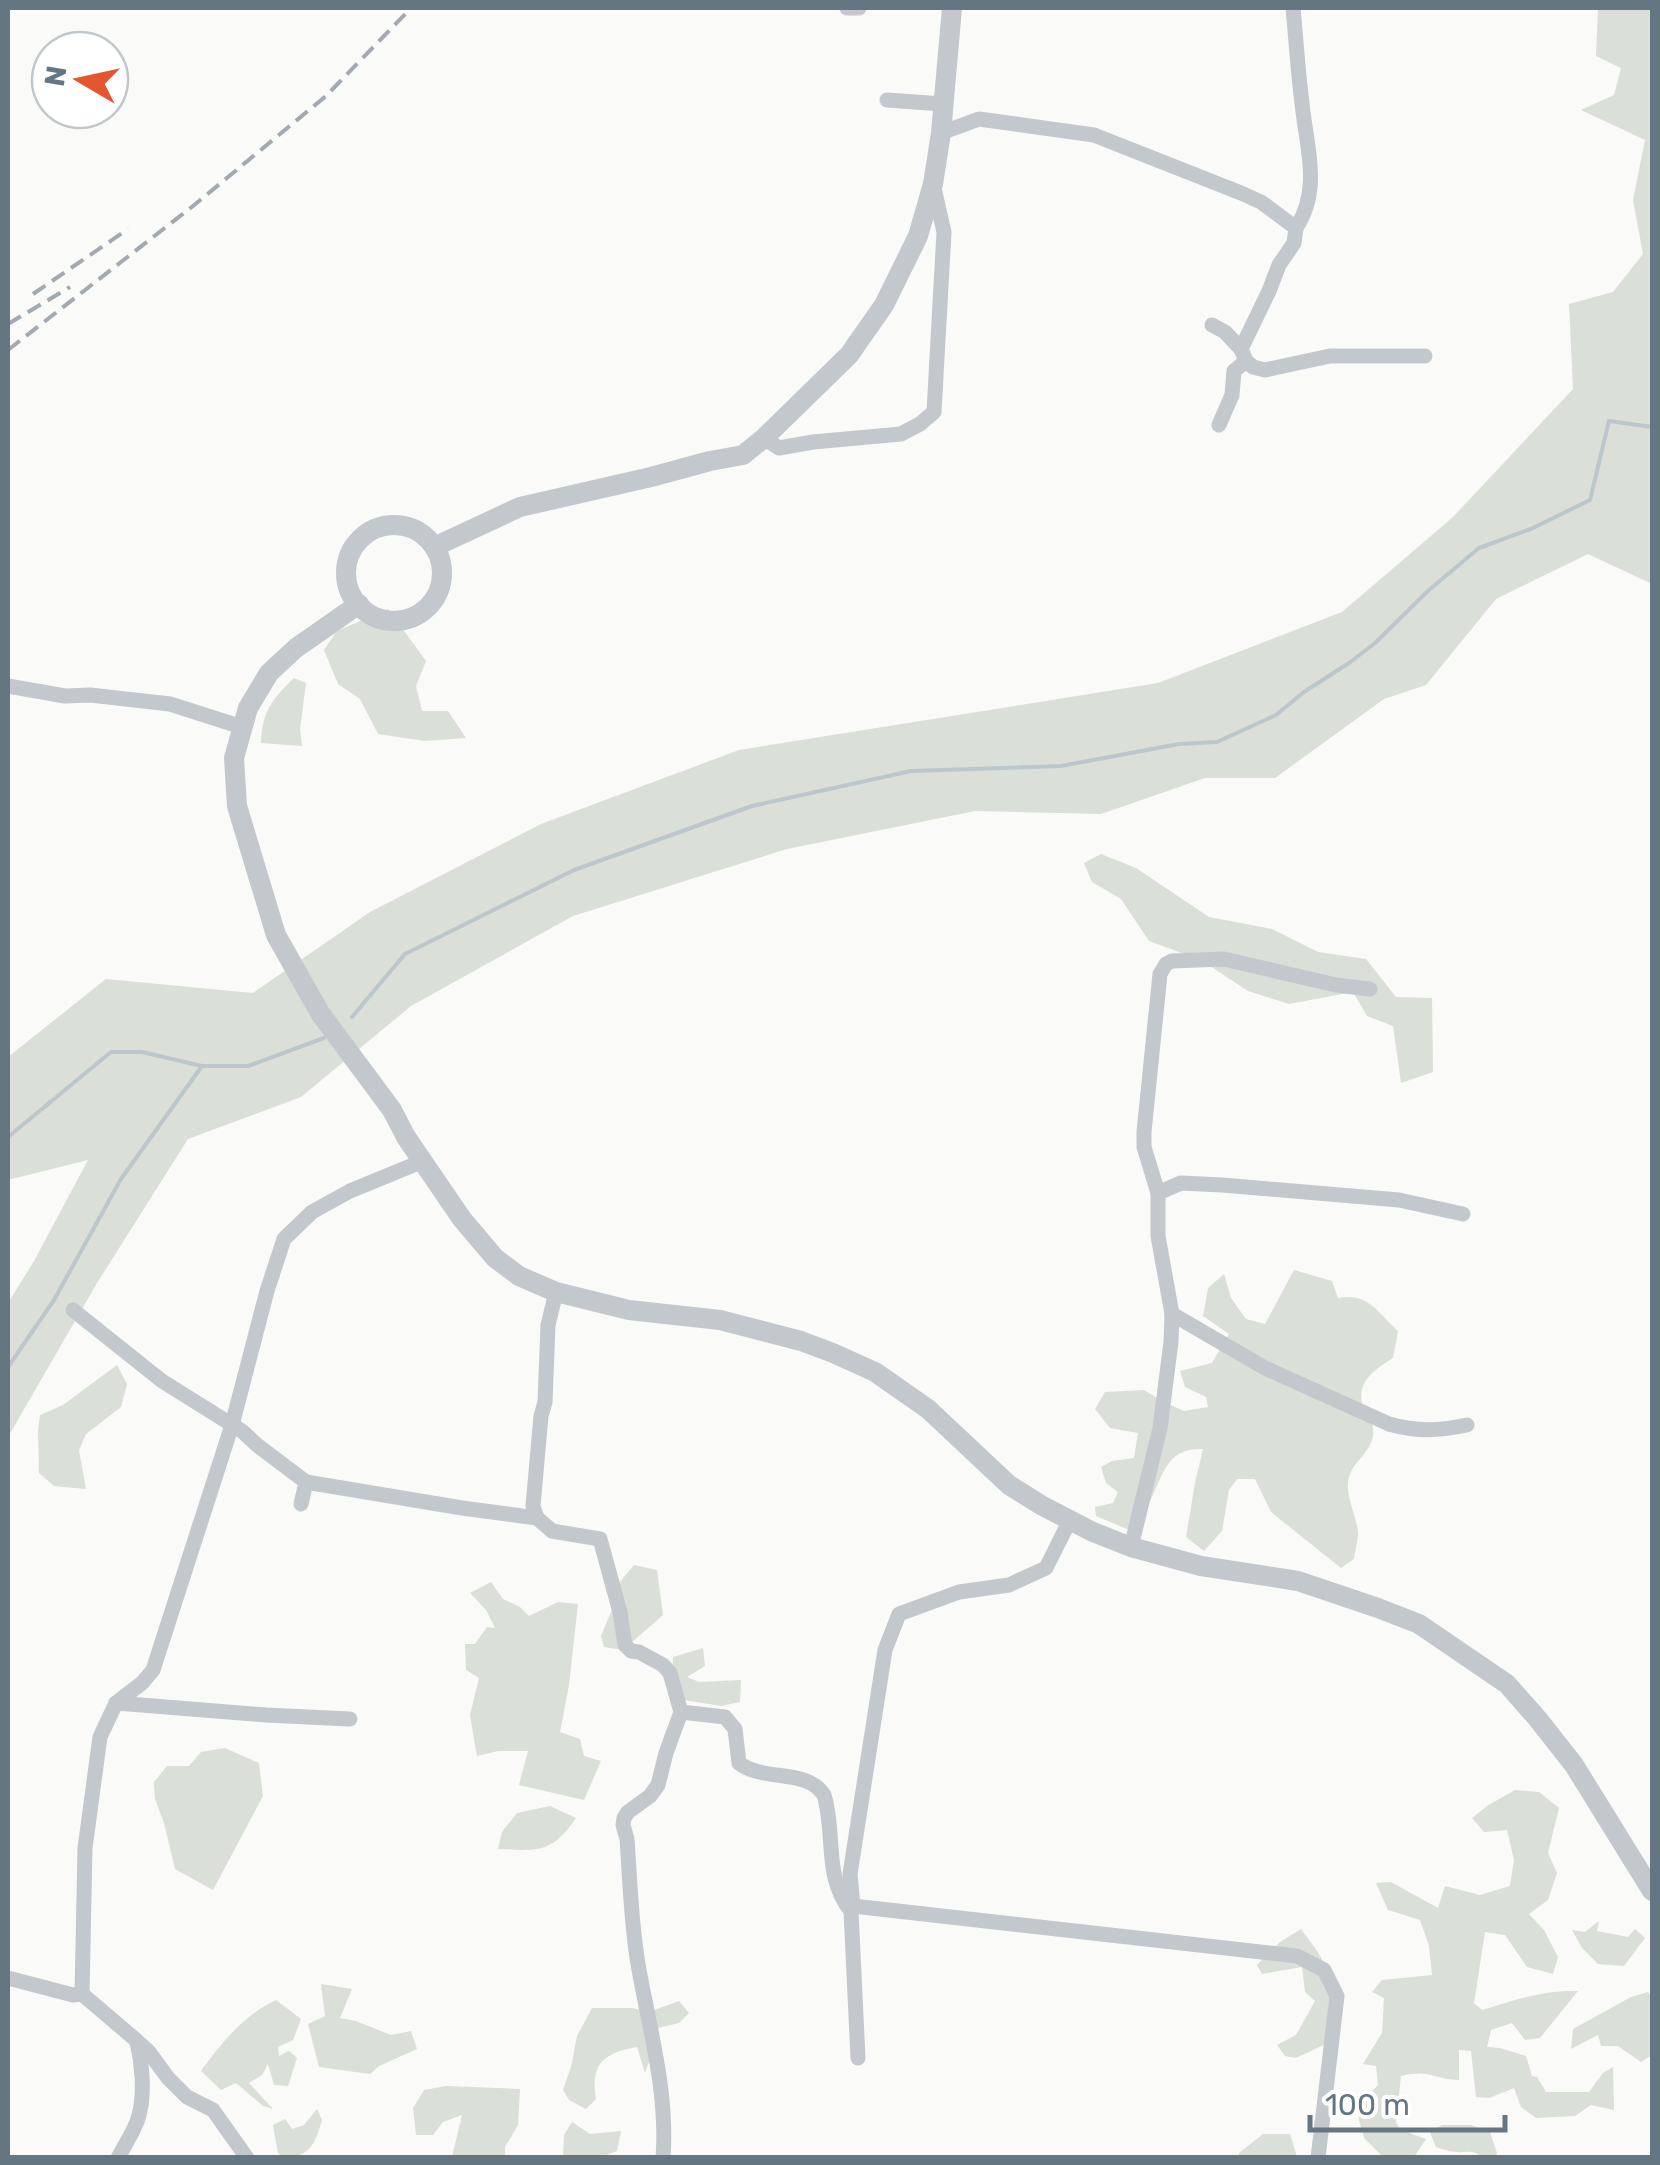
<svg xmlns="http://www.w3.org/2000/svg" width="1660" height="2165" font-family="Rubik,sans-serif">
<style>
.green{fill:#dadfd7}
.lines{fill:none;stroke-linecap:round;stroke-linejoin:round}
.stream{stroke:#bbc7cb;stroke-width:4}
.minor{stroke:#c3c8cc;stroke-width:15}
.tertiary{stroke:#c3c8cc;stroke-width:20}
.rail{stroke:#a2aab0;stroke-width:4;stroke-dasharray:15 8;stroke-linecap:butt}
</style>
<rect width="100%" height="100%" fill="#fafaf8"/>
<!-- green -->
<g class="green">
<path d="M1598 8H1652V584L1588 554 1496 599 1426 685 1384 699 1275 778H1205L1101 814 975 811 787 849 573 916 411 1006 301 1097 188 1139 97 1283 8 1437V1303L34 1261 88 1160 8 1180V1057L106 979 253 993 370 912 541 824 739 750 1158 683 1342 612 1453 517 1573 389 1569 304 1613 292 1643 254 1633 200 1645 140 1581 110 1614 95 1621 68 1596 56Z"/>
<path d="M388 609 426 661 416 686 422 711H448L466 738 425 741 378 734 360 699 338 684 324 650 337 631Z"/>
<path d="M294 678 306 683 300 729 302 746 261 743C262 712 272 699 294 678Z"/>
<path d="M1101 854 1136 868 1209 917 1272 929 1318 952 1366 959 1396 997 1432 998 1433 1072 1401 1083 1393 1026 1367 1016 1353 992 1289 1004 1248 991 1201 960 1149 941 1121 899 1092 882 1084 863Z"/>
<path d="M1294 1270 1332 1281 1338 1298C1368 1292 1377 1312 1398 1331L1393 1358C1376 1369 1355 1382 1363 1406 1365 1413 1372 1420 1373 1427 1376 1449 1356 1458 1350 1474 1342 1493 1358 1516 1358 1535 1357 1543 1355 1551 1354 1559L1341 1568 1271 1512 1255 1479H1237L1229 1490 1222 1531 1204 1551 1186 1537 1195 1483 1203 1449C1166 1447 1163 1476 1149 1503 1143 1513 1134 1521 1127 1529L1096 1516 1095 1507 1113 1503 1118 1492 1106 1483 1101 1467 1112 1461 1134 1458 1138 1433 1110 1428 1095 1409 1105 1392 1144 1390 1162 1401 1184 1411 1208 1407 1206 1397 1185 1387 1180 1371 1212 1363 1229 1334 1203 1316 1208 1288 1224 1274 1231 1298 1246 1319 1265 1324Z"/>
<path d="M117 1365 127 1384 121 1407 86 1434 79 1450 86 1489 54 1486 39 1473 38 1430 40 1415 63 1405Z"/>
<path d="M634 1565 657 1570 663 1615 623 1650 604 1647 601 1636 614 1605 620 1582Z"/>
<path d="M491 1582 503 1599 520 1607 529 1616 558 1602 578 1604 569 1685 560 1732 580 1739 584 1756 601 1761 584 1800 519 1785 528 1751H498L477 1756 470 1715 479 1678 466 1670 465 1644H475L487 1627 495 1628 486 1610 470 1593Z"/>
<path d="M703 1648 705 1666 687 1677 699 1682 741 1680 740 1702 721 1706 672 1698 673 1657Z"/>
<path d="M225 1748 259 1763 263 1796 213 1890 175 1869 164 1823 155 1799 154 1782 167 1766H189L201 1752Z"/>
<path d="M1515 1790 1539 1792 1559 1808 1548 1853 1557 1873 1548 1900 1529 1914 1544 1930 1558 1957 1553 1974 1527 1967 1505 1935 1485 1932 1474 2003 1482 2010C1514 2000 1544 1990 1578 1991L1540 2038 1525 2040 1512 2023 1491 2030 1487 2047 1500 2048 1526 2056 1532 2076 1537 2077 1546 2092H1589L1603 2073 1613 2067 1614 2110 1591 2105 1575 2116 1536 2118 1521 2107 1514 2088 1489 2098 1476 2097 1471 2051 1459 2050V2080C1433 2079 1429 2069 1401 2076L1396 2123 1401 2130 1426 2139 1414 2157 1382 2156 1364 2138 1356 2109 1378 2085 1376 2066 1363 2064 1382 2033 1384 1998 1372 1992 1382 1980 1432 1975 1429 1946 1420 1920 1388 1910 1376 1883 1391 1882 1438 1908 1445 1886 1480 1895 1510 1886 1514 1860 1507 1830 1484 1832 1472 1818 1487 1806Z"/>
<path d="M550 1806 576 1818C552 1853 539 1851 498 1849L502 1832 517 1813Z"/>
<path d="M1599 1921 1597 1931 1628 1937 1635 1929 1645 1938 1624 1966 1598 1964 1582 1948 1572 1930 1585 1932Z"/>
<path d="M1301 1929 1318 1952 1334 1982 1328 2043 1296 2058 1285 2056 1277 2045 1296 2035 1315 2001 1305 1992 1302 1967 1262 1974 1257 1965 1280 1942Z"/>
<path d="M321 1984 352 1989 340 2018 356 2021 391 2035 411 2031 417 2049 379 2066 370 2074 319 2067 308 2024 325 2016Z"/>
<path d="M1648 1992 1652 1999V2055L1641 2062 1618 2046H1601L1598 2035 1571 2049 1573 2029 1631 1997Z"/>
<path d="M276 2000 301 2019 293 2040 278 2047 279 2056 289 2051 297 2058 288 2086 274 2085 268 2064 262 2075 249 2083 273 2109 263 2106 236 2083 221 2090 201 2071C221 2043 244 2015 276 2000Z"/>
<path d="M679 2001 689 2013 679 2023 658 2028 660 2053 648 2064 645 2073 637 2047C604 2053 590 2063 596 2099L586 2109 569 2100 563 2090 571 2067 577 2036 592 2008H632L649 2012Z"/>
<path d="M446 2086 520 2089 518 2125 505 2147V2157H452L462 2115 443 2122 433 2135H416L413 2108 424 2090Z"/>
<path d="M317 2109 322 2120C315 2144 310 2158 282 2157L278 2153 273 2125 285 2119 292 2129 304 2125Z"/>
<path d="M572 2122 590 2134 621 2131 617 2151 601 2157H563L564 2135Z"/>
<path d="M1442 2125H1471L1490 2132 1497 2153 1495 2157H1482C1472 2149 1468 2153 1457 2152 1450 2152 1443 2149 1436 2147L1430 2132Z"/>
<path d="M1263 2134H1290L1297 2157H1239V2153Z"/>
</g>
<g class="lines">
<!-- stream -->
<g class="stream">
<path d="M352 1017 405 954 574 870 752 806 911 771 1061 766 1179 744 1217 742 1276 715 1304 692 1349 663 1375 643 1429 590 1479 548 1533 528 1590 500 1609 421 1652 427"/>
<path d="M8 1137 111 1052H142L202 1066H248L324 1038"/>
<path d="M8 1367 54 1300 121 1179 202 1066"/>
</g>
<!-- minor -->
<g class="minor">
<path d="M847 8H859"/>
<path d="M887 100 943 104"/>
<path d="M941 133 979 119 1094 135 1241 193 1261 202 1296 228C1322 189 1306 146 1302 103 1298 72 1296 39 1293 8"/>
<path d="M1212 325 1225 332 1241 349"/>
<path d="M1246 361 1253 367 1265 370 1330 356H1425"/>
<path d="M1219 425 1232 395 1234 371 1246 361 1241 349 1269 291 1279 265 1294 243 1296 228"/>
<path d="M764 438 779 448 813 442 901 434 920 424 934 412 944 232 934 188"/>
<path d="M8 686 65 696 90 695 170 704 242 727"/>
<path d="M1158 1193 1144 1147V1132L1160 974 1166 964 1172 961 1224 959 1336 985 1370 989"/>
<path d="M73 1310 162 1381 242 1431 257 1445 306 1482"/>
<path d="M1172 1314 1265 1368 1389 1424C1417 1432 1438 1431 1467 1425"/>
<path d="M301 1504 306 1482 462 1508 537 1518 552 1531 600 1539 620 1612 625 1645 631 1651 639 1652 663 1665 670 1673 681 1712 666 1753 658 1785 650 1796 628 1812 624 1818 623 1825 627 1839C630 1881 631 1923 638 1964 649 2028 668 2091 663 2158"/>
<path d="M537 1518 533 1506 541 1416 545 1402 548 1325 556 1292"/>
<path d="M1070 1520 1046 1568 1009 1585 959 1592 899 1614 885 1650 850 1874 853 1906 1297 1956 1324 1970 1337 1996 1318 2158"/>
<path d="M1131 1547 1160 1428 1171 1342 1172 1314 1158 1236V1193L1181 1183 1222 1185 1399 1200 1463 1214"/>
<path d="M116 1703 266 1715 350 1719"/>
<path d="M681 1712 725 1717 735 1729 739 1763C763 1782 807 1768 824 1795 836 1834 823 1877 851 1911L858 2058"/>
<path d="M8 1978 73 1995 82 1994 136 2040 149 2052 168 2078 187 2097 213 2110 247 2158"/>
<path d="M82 1994 85 1848 100 1737 116 1703 142 1683 153 1670 232 1425 267 1291 284 1239 312 1212 350 1191 423 1161"/>
<path d="M118 2158C125 2144 136 2129 139 2115 145 2094 142 2063 137 2042"/>
</g>
<!-- tertiary -->
<g class="tertiary">
<circle cx="394" cy="573" r="48"/>
<path d="M434 547 520 507 651 477 710 461 743 455 764 438 849 355 884 305 918 236 933 184 941 133 952 8"/>
<path d="M359 604 296 648 269 673 248 708 234 758 237 806 276 935 320 1013 392 1110 406 1137 462 1219 495 1258 519 1276 556 1292 629 1310 720 1320 801 1341 833 1353 875 1372 928 1409 1009 1485 1041 1505 1093 1532 1131 1547 1201 1566 1298 1581 1378 1608 1419 1624 1507 1684 1537 1718 1574 1765 1652 1891"/>
</g>
<!-- rail -->
<g class="rail">
<path d="M33 294 128 229"/>
<path d="M8 324 70 287"/>
<path d="M8 350 193 206 326 96 411 8"/>
</g>
</g>
<!-- border -->
<rect width="1660" height="2165" fill="none" stroke="#657683" stroke-width="20"/>
<!-- north arrow -->
<g transform="translate(80 80) rotate(279)"><circle r="48" fill="#ffffff" stroke="#c1c8cd" stroke-width="2.5"/>
<path d="M0-8L18 38L0 25L-18 38Z" fill="#e4572e"/>
<text y="-15" font-size="28" font-weight="bold" text-anchor="middle" fill="#657683">N</text>
</g>
<!-- scale -->
<path d="M1310 2115v15h195v-15" fill="none" stroke="#657683" stroke-width="5"/>
<text x="1325" y="2115" font-size="30" fill="#657683" stroke="#ffffff" stroke-width="8" paint-order="stroke">100 m</text>
</svg>
